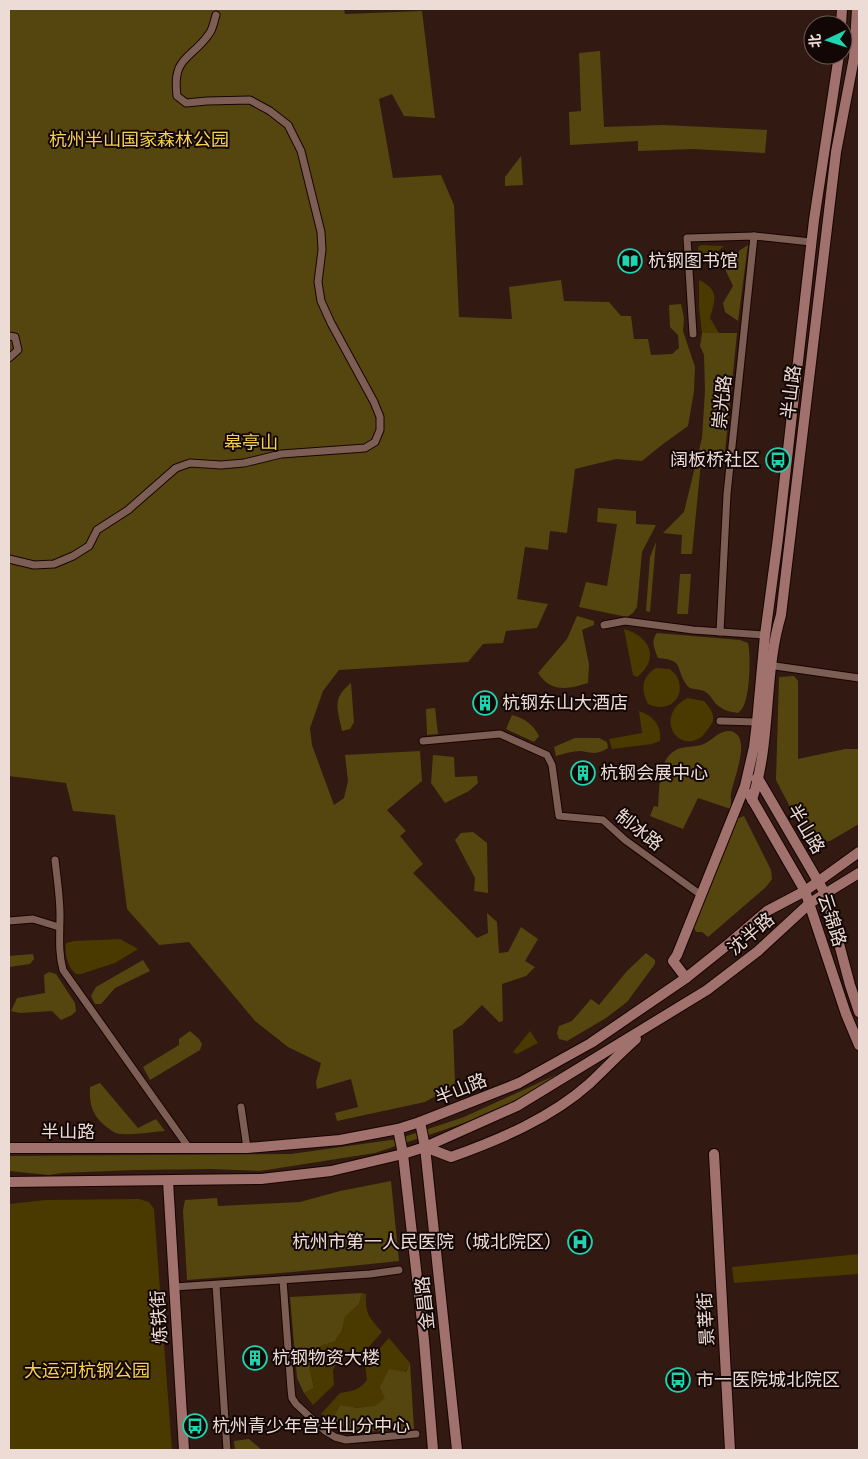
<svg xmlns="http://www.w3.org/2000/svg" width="868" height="1459" font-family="Mulish,'Noto Sans SC',sans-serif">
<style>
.green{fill:#4a3a00}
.forest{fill:#554610}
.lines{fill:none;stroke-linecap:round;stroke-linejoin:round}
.street-casing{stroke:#180401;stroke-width:9}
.secondary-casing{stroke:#180401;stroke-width:12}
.street{stroke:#7d5e55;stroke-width:7}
.secondary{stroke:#a1716e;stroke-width:10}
.labels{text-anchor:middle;stroke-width:4;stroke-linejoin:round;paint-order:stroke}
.park-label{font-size:18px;fill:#f7d14e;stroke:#120705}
.poi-label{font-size:18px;fill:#eddbd6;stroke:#120705;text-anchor:start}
.street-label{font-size:18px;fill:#eddbd6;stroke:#120705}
</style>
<rect width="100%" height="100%" fill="#321911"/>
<!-- green -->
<g class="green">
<path d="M701 245 724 246 710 258H697L698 247Z"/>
<path d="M699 280C719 290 716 298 710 318L719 333H702L699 307Z"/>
<path d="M624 629C649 636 661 658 637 677L633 675Z"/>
<path d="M656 668 670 669C674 673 678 676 679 682 684 701 665 713 648 704 641 690 641 677 656 668Z"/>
<path d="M688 698 704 701C710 708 717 716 711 725 707 730 703 737 698 739 675 751 655 714 688 698Z"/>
<path d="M639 711C653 716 662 725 660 741L652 744 612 749 609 739 642 733Z"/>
<path d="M120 939 138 949 115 963 81 974H76C68 968 64 953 66 943L74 941Z"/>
<path d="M530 1031 538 1043 517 1054 513 1052Z"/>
<path d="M139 1199 149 1202 154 1209 172 1450H9V1204L45 1200Z"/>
<path d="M859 1254V1274L734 1283 732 1267Z"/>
<path d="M362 1293 366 1294C365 1314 369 1317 382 1332L359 1358 354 1356 338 1360 333 1370 334 1385 313 1405 304 1393 314 1388 309 1366 312 1352 323 1345 334 1342 342 1331 345 1317 359 1304Z"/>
<path d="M389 1338 410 1363C405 1375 387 1401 376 1406 366 1410 350 1407 340 1405L332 1420 321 1414 340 1393C352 1391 360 1390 367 1380L365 1365Z"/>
</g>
<!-- forest -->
<g class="forest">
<path d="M9 9H344L345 14 422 11 435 118 404 116 392 94 379 99 393 178 441 175 454 205 459 317 512 319 509 287 561 280 564 301 609 302 621 316H631L634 339H648L651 355 672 354 679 348 678 335 670 327 669 305 681 304 684 318 683 331 695 367 694 391 688 426 663 444 642 461 616 459 575 469 567 533 550 531 548 550 525 547 517 599 548 604 537 628 506 631 503 643 483 644 468 662 339 670 323 691 310 728 312 745 334 805 344 798 348 781 345 755 420 751 422 781 387 810 406 831 400 836 423 864 413 873 477 938 488 933 487 913 497 922 499 953 508 952 521 927 538 939 525 961 535 967 526 976 502 984 503 1021 499 1022 482 1005 462 1025 453 1030 455 1083 443 1092 425 1102 337 1121 335 1113 358 1107 351 1079 317 1089 316 1082 321 1063 288 1047 255 1021 189 942 159 945 127 909 115 815 73 811 66 783 9 776Z"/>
<path d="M600 51 604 127 663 125 767 130 765 153 694 149 638 151V141L570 145 569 112 581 111 579 53Z"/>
<path d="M521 156 523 185 505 186V177Z"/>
<path d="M748 245 738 321 725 312 723 303 733 286 726 271C730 258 736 252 748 245Z"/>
<path d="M702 333H737L725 452H702L692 554H681L682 535 663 533 684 512 702 438 705 391 704 355 700 346Z"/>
<path d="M598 508 636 511V524L656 525 642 552 637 607 633 613 627 617 579 607 586 582 607 586 617 524 597 522Z"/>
<path d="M656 542 650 612 646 611 650 557Z"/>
<path d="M680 574H691L688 614H677Z"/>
<path d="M577 616 594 621V625L582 630 589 664 588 683C569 689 551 693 538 673L567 639Z"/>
<path d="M657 633 740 640 748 643C751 655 750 695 743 707 742 709 740 711 738 713 732 712 725 711 720 707 713 703 711 694 704 691 697 688 690 691 686 684 675 668 685 660 658 658 655 650 650 641 657 633Z"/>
<path d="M794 676 798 681V759L845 749H859V824L830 841 822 842 813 840 804 834 776 780 779 677Z"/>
<path d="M351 683 354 722 350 729 342 731C338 709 331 699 351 683Z"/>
<path d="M435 708 438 734 427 735 426 709Z"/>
<path d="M512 715C525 719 533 724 539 736L534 742 506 729Z"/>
<path d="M727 731C730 731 733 731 735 733 750 742 733 780 731 794 730 799 732 804 731 809L698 798 683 829 650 816 654 806 658 807C660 787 657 755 681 748 688 746 697 747 704 744 714 739 716 733 727 731Z"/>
<path d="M575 738H599L607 742 608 748C597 755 592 753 581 751 573 751 563 754 556 756L554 747Z"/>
<path d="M433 755 454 757 455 777 477 776 478 783 469 791 445 803 431 783Z"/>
<path d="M744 816 771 870 772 879 766 887 708 937 702 932H696L693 926 734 820Z"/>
<path d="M473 832 487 843 488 893 474 891 475 878 455 840 461 833Z"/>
<path d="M646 953 655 960V964L627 1002 606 1018 567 1041 559 1039 557 1033 559 1026 572 1021 591 999 599 1005 627 971Z"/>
<path d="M33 954 34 959 30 964 9 967V956Z"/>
<path d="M143 960 150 971 115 988 101 1004H95L91 996 96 987Z"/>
<path d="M49 972 56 974 75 1003 76 1011 72 1015 61 1020 52 1011 20 1013 11 1011 17 998 45 993 44 975Z"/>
<path d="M190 1031 199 1039 202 1044 200 1050 150 1080 143 1067 179 1045V1039Z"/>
<path d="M563 1074 488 1115 375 1153 260 1171 211 1169 134 1170 62 1173 49 1175 9 1171V1156L291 1154 398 1139 464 1117 556 1075Z"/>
<path d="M100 1083 138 1128 156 1119 165 1131C151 1132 136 1135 122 1134 116 1134 112 1131 108 1128 93 1117 89 1105 90 1087Z"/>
<path d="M391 1181 399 1261 293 1272 187 1280 183 1210 185 1200 217 1198 218 1206 300 1202 340 1191Z"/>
<path d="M362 1293 359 1304 345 1317 342 1331 334 1342 323 1345 312 1352 309 1366 314 1388 304 1393 297 1378 290 1297Z"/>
<path d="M410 1363 414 1429 361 1432 349 1430 332 1420 340 1405 358 1408 375 1406 385 1398 380 1387 389 1369 406 1372Z"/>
<path d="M249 1439 262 1450H235L234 1441Z"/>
</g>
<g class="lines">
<!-- street casing -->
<g class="street-casing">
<g id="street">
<path d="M693 334 687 238 754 236 811 242"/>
<path d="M9 336 15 337 18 350 9 358"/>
<path d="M9 559 34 565 54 564 73 556 89 546 97 530 128 510 176 468 190 463 221 465 244 463 281 454 365 448 375 442 380 430V417L374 402 331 323 321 301 318 282 322 250 321 232 301 151 288 125 270 111 250 100 207 101 186 103 177 96C172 56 191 60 209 34 213 29 214 21 216 15"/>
<path d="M604 625 625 621 693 630 765 635"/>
<path d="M720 632 727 494 754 236"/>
<path d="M768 665 859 678"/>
<path d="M720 721 757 722"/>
<path d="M423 741 500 734 547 755 552 765 559 816 603 820 625 840 701 895"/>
<path d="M55 860C57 878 60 897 60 915 60 934 58 952 63 970L189 1148"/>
<path d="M9 921 33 919 59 927"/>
<path d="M241 1107 247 1148"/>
<path d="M283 1280 291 1389 292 1398 296 1404 325 1431 335 1437 346 1440 416 1434"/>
<path d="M216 1285 227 1450"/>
<path d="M174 1287 370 1274 399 1270"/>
</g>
</g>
<!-- secondary casing -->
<g class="secondary-casing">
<g id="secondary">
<path d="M841 25 842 9"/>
<path d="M756 779 759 780 826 895 850 985 859 1012"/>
<path d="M749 794 805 891 846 1014 859 1045"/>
<path d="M752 800C772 740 763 675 781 615L836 152 854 58 857 9"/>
<path d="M686 978 673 961 677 955 745 786 754 747 757 722 765 635 778 538 814 220 839 55"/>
<path d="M420 1122 425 1147 457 1450"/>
<path d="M398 1129 403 1154 424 1340 433 1450"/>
<path d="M425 1147 451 1157C499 1140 551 1118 589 1084 605 1069 620 1053 636 1039"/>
<path d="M9 1148H247L340 1140 398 1129 420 1122 519 1083 591 1043 686 978 726 946 767 911 805 891 859 852"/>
<path d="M714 1154 730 1450"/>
<path d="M168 1181 184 1450"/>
<path d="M9 1182 261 1179 331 1171 403 1154 425 1147 517 1106 707 990 758 951 810 903 859 873"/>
</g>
</g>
<!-- street -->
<use href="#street" class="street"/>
<!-- secondary -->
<use href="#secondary" class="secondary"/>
</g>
<!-- icons -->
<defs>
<g id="library-ring" transform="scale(1.25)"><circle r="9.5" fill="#120705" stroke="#1dd5b1" stroke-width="1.5"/><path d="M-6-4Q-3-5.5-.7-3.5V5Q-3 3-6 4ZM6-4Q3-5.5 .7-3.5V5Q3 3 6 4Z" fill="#1dd5b1"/></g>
<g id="bus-ring" transform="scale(1.25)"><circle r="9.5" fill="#120705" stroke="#1dd5b1" stroke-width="1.5"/><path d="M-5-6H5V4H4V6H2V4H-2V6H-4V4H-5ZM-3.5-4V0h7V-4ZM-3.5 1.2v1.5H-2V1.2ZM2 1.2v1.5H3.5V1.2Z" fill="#1dd5b1"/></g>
<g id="building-ring" transform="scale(1.25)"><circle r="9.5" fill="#120705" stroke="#1dd5b1" stroke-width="1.5"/><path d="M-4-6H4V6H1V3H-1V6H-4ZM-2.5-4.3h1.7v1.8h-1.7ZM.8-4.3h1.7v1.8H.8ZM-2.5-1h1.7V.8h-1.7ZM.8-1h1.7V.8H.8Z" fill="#1dd5b1"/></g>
<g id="hospital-ring" transform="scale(1.25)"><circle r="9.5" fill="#120705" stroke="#1dd5b1" stroke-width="1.5"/><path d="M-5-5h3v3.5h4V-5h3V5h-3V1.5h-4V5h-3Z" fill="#1dd5b1"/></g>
</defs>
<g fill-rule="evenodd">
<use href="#library-ring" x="630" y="261"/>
<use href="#bus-ring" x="778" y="460"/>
<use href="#building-ring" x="485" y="703"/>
<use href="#building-ring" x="583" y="773"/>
<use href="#hospital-ring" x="580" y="1242"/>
<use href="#building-ring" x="255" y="1358"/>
<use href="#bus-ring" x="678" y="1380"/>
<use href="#bus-ring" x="195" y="1426"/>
</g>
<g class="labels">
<!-- park labels -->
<g class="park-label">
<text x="139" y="146">杭州半山国家森林公园</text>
<text x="251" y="449">皋亭山</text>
<text x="87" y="1377">大运河杭钢公园</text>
</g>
<!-- poi labels -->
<g class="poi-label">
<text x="648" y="267">杭钢图书馆</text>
<text x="760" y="466" text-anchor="end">阔板桥社区</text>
<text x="502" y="709">杭钢东山大酒店</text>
<text x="600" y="779">杭钢会展中心</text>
<text x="562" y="1248" text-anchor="end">杭州市第一人民医院（城北院区）</text>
<text x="272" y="1364">杭钢物资大楼</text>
<text x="696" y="1386">市一医院城北院区</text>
<text x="212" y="1432">杭州青少年宫半山分中心</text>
</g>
<!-- street labels -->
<g class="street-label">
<text transform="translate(791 392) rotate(-83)" y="6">半山路</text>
<text transform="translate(722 402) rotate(-84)" y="6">崇光路</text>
<text transform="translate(806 829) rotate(59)" y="6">半山路</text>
<text transform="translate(639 830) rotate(38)" y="6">制冰路</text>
<text transform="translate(832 920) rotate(72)" y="6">云锦路</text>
<text transform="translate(751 934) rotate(-40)" y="6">沈半路</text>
<text transform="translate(461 1089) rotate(-22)" y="6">半山路</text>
<text x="68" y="1138">半山路</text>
<text transform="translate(425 1303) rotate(-96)" y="6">金昌路</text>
<text transform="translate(159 1317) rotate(-93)" y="6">炼铁街</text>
<text transform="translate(706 1319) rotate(-93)" y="6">景莘街</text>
</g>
</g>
<!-- border -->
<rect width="868" height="1459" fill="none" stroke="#eddbd6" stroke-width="20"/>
<!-- north arrow -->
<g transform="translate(828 40) rotate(266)"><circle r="24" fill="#120705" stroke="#6a5c59"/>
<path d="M0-4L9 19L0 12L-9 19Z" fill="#1dd5b1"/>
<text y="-8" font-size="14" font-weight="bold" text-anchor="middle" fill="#eddbd6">北</text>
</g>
</svg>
